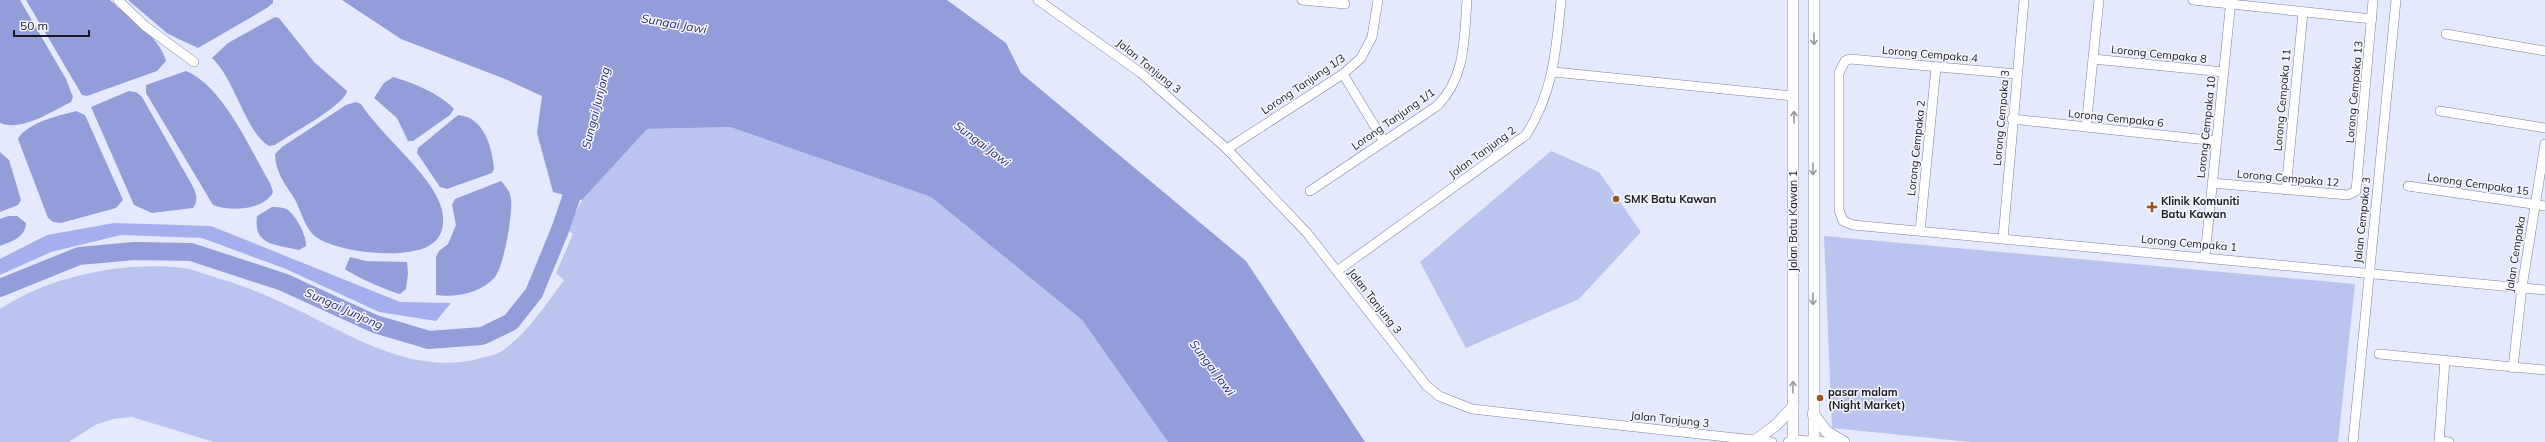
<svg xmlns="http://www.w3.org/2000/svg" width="2545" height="442" font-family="Mulish,sans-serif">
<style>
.green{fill:#bbc4ef}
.forest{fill:#a5afed}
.water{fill:#939dd9}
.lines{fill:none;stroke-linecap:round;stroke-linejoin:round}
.river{stroke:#939dd9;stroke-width:18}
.minor-casing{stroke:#7c8098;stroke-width:10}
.tertiary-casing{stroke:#7c8098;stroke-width:12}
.minor{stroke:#fff;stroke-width:9}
.tertiary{stroke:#fff;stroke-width:11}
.oneway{stroke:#97989c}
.poi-dot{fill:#985524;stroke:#f6f7fd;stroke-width:1.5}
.labels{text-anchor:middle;stroke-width:3;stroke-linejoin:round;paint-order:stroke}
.street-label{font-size:11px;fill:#181922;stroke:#f6f7fd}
.poi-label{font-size:11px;font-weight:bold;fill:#181922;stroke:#f6f7fd;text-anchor:start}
.water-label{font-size:12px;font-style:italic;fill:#2b2d74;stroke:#f6f7fd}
</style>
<rect width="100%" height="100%" fill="#e5e9fe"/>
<!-- green -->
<g class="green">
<path d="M730 127 931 197 1082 320 1168 442H214L132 417 113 419 95 425 69 442H0V309C50 276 124 261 183 268 192 269 202 273 211 276 243 285 274 298 304 313 358 340 419 376 481 358 488 356 497 355 502 351 527 334 546 304 564 280L556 273 573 234 567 229 582 200 646 129Z"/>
<path d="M1551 151 1599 172 1641 232 1579 299 1466 348 1420 262Z"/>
<path d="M1824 236 2355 284 2338 442H1970L1832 428Z"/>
</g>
<!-- forest -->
<path class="forest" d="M114 223 211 226 400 302 451 303 436 321 379 312 286 269 202 238 121 235 51 252 0 275V259L47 235Z"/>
<!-- water -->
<g class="water">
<path d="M0 0H20L66 79 73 97 71 102C52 111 22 132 0 123Z"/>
<path d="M26 0H110C128 18 159 35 166 61L157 71 87 96 82 95Z"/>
<path d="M128 0H273V3L267 8 198 48 168 34Z"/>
<path d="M342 0H947L1006 43 1021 73 1246 261 1365 442H1168L1082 320 931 197 730 127 647 129 582 200 553 192 537 133 542 96 505 79 401 39Z"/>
<path d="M275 17 279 18 314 62 347 91C344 106 289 135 275 145L269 146C246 133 235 79 212 58L228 43Z"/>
<path d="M186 71C223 86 250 149 270 183L273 192C265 210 229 212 213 205L146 93V85Z"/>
<path d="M393 77C411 82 441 94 454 109L450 115 413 141H408L397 118 374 98 384 83Z"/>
<path d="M129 91 136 92 142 97 192 185C196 193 199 200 193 208L152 213 134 205 91 107Z"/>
<path d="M356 102 361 104C380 134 430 174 440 204 445 217 445 234 433 243 412 261 338 253 316 237 305 229 301 210 294 198 285 184 275 171 275 154L282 147 346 105Z"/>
<path d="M76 111 85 115 123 200 116 208 61 223 53 222 48 218 18 139C28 122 58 116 76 111Z"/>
<path d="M458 115C484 117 492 147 494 169L492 173 447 189 440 187 417 153 418 148Z"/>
<path d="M0 152 9 160 21 200 18 205 0 212Z"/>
<path d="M501 181C506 187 510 191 511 199 513 213 504 266 495 277 481 293 456 298 436 295V257L439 251 448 244 456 225 452 205 455 199Z"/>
<path d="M272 207C277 207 283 207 288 210 296 216 307 236 306 246L299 250C276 244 253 246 257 216Z"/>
<path d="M8 216H17L26 223C25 238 12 241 0 246V219Z"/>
<path d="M350 257 366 261 407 262 408 274 406 289 400 294C390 292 352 275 345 269Z"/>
</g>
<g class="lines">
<!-- river -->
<path class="river" d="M0 288 79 256 134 251 191 252 283 282 375 324 429 340 482 336 511 322 534 293 560 230 579 175"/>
<!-- minor casing -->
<g class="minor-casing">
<g id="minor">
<path d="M118 0 145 26 194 62"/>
<path d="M1038 0 1141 73 1227 149 1307 233 1426 385 1439 396 1472 409 1772 442"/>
<path d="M1302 0 1345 4"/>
<path d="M2193 0 2372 19"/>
<path d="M2446 34 2545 51"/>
<path d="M2093 59 2224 72"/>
<path d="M1554 72 1793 96"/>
<path d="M1343 74 1383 140"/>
<path d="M2017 74 1850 59 1845 61 1839 73V210L1843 221 1853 225 2545 290"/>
<path d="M2440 111 2545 128"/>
<path d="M2012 119 2217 141"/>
<path d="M2086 127 2099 0"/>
<path d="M1227 149 1343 74 1361 58 1372 37 1378 0"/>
<path d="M2212 183 2348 195 2356 191 2373 0"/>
<path d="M2408 186 2545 206"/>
<path d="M2286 190 2303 12"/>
<path d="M1310 191 1437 106C1466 77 1464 39 1467 0"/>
<path d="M1920 231 1936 67"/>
<path d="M2003 238 2024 0"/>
<path d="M2205 256 2231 0"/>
<path d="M1337 271 1526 135C1554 91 1556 50 1561 0"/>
<path d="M2379 354 2545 370"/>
<path d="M2513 368 2522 287 2545 144"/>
<path d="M2439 441 2449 442"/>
<path d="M1788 442 1793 440 1829 442"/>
<path d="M2353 442 2396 0"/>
<path d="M2439 442 2445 360"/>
</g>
</g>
<!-- tertiary casing -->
<g class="tertiary-casing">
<g id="tertiary">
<path d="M1813 414 1827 432 1844 442"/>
<path d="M1756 440 1776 425 1793 407"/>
<path d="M1793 442V0"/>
<path d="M1814 442V0"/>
</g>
</g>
<!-- minor -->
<use href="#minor" class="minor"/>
<!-- tertiary -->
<use href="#tertiary" class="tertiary"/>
</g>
<!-- one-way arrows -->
<defs><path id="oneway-shaft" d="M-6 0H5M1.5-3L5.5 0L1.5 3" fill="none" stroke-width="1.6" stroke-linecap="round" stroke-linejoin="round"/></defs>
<g class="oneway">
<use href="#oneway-shaft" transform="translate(1814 39) rotate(90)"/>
<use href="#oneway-shaft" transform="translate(1794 117) rotate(-91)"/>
<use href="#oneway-shaft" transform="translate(1813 169) rotate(90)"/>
<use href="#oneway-shaft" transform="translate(1813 299) rotate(90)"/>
<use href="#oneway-shaft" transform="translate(1793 387) rotate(-90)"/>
</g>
<!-- markers -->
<g class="poi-dot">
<circle cx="1616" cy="199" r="4"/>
<path d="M2150 201h4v4h4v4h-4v4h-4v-4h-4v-4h4z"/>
<circle cx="1820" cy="398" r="4"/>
</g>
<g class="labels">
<!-- street labels -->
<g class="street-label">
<text transform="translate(1930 54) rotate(5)" y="4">Lorong Cempaka 4</text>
<text transform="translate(2159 54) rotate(6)" y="4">Lorong Cempaka 8</text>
<text transform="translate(1149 66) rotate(39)" y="4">Jalan Tanjung 3</text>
<text transform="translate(1303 84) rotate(-34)" y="4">Lorong Tanjung 1/3</text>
<text transform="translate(2354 92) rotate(-85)" y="4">Lorong Cempaka 13</text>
<text transform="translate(2282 100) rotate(-85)" y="4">Lorong Cempaka 11</text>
<text transform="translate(2001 118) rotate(-85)" y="4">Lorong Cempaka 3</text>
<text transform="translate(2116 118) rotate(6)" y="4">Lorong Cempaka 6</text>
<text transform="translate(1393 119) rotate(-35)" y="4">Lorong Tanjung 1/1</text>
<text transform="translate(2206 127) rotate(-84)" y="4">Lorong Cempaka 10</text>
<text transform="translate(1916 148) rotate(-84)" y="4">Lorong Cempaka 2</text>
<text transform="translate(1482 152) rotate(-36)" y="4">Jalan Tanjung 2</text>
<text transform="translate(2288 178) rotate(5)" y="4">Lorong Cempaka 12</text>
<text transform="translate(2478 184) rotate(8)" y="4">Lorong Cempaka 15</text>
<text transform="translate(2362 220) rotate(-84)" y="4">Jalan Cempaka 3</text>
<text transform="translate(1793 221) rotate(-90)" y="4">Jalan Batu Kawan 1</text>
<text transform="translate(2189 243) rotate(5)" y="4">Lorong Cempaka 1</text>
<text transform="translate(2515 254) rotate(-81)" y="4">Jalan Cempaka</text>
<text transform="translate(1375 301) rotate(52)" y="4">Jalan Tanjung 3</text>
<text transform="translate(1670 419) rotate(6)" y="4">Jalan Tanjung 3</text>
</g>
<!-- poi labels -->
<g class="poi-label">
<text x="1624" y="203">SMK Batu Kawan</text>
<text x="2161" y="205">Klinik Komuniti<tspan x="2161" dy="13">Batu Kawan</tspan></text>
<text x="1828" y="396">pasar malam<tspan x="1828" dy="13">(Night Market)</tspan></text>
</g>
<!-- water labels -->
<g class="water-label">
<text transform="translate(674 24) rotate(10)" y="4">Sungai Jawi</text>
<text transform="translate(596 108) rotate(-76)" y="4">Sungai Junjong</text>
<text transform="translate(982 144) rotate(37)" y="4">Sungai Jawi</text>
<text transform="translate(344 309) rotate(24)" y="4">Sungai Junjong</text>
<text transform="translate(1212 368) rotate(53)" y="4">Sungai Jawi</text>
</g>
</g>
<!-- scale -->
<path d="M14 30v6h75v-6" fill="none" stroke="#181922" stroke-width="2"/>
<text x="20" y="30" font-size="12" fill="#181922" stroke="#f6f7fd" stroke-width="3" paint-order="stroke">50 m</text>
</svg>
